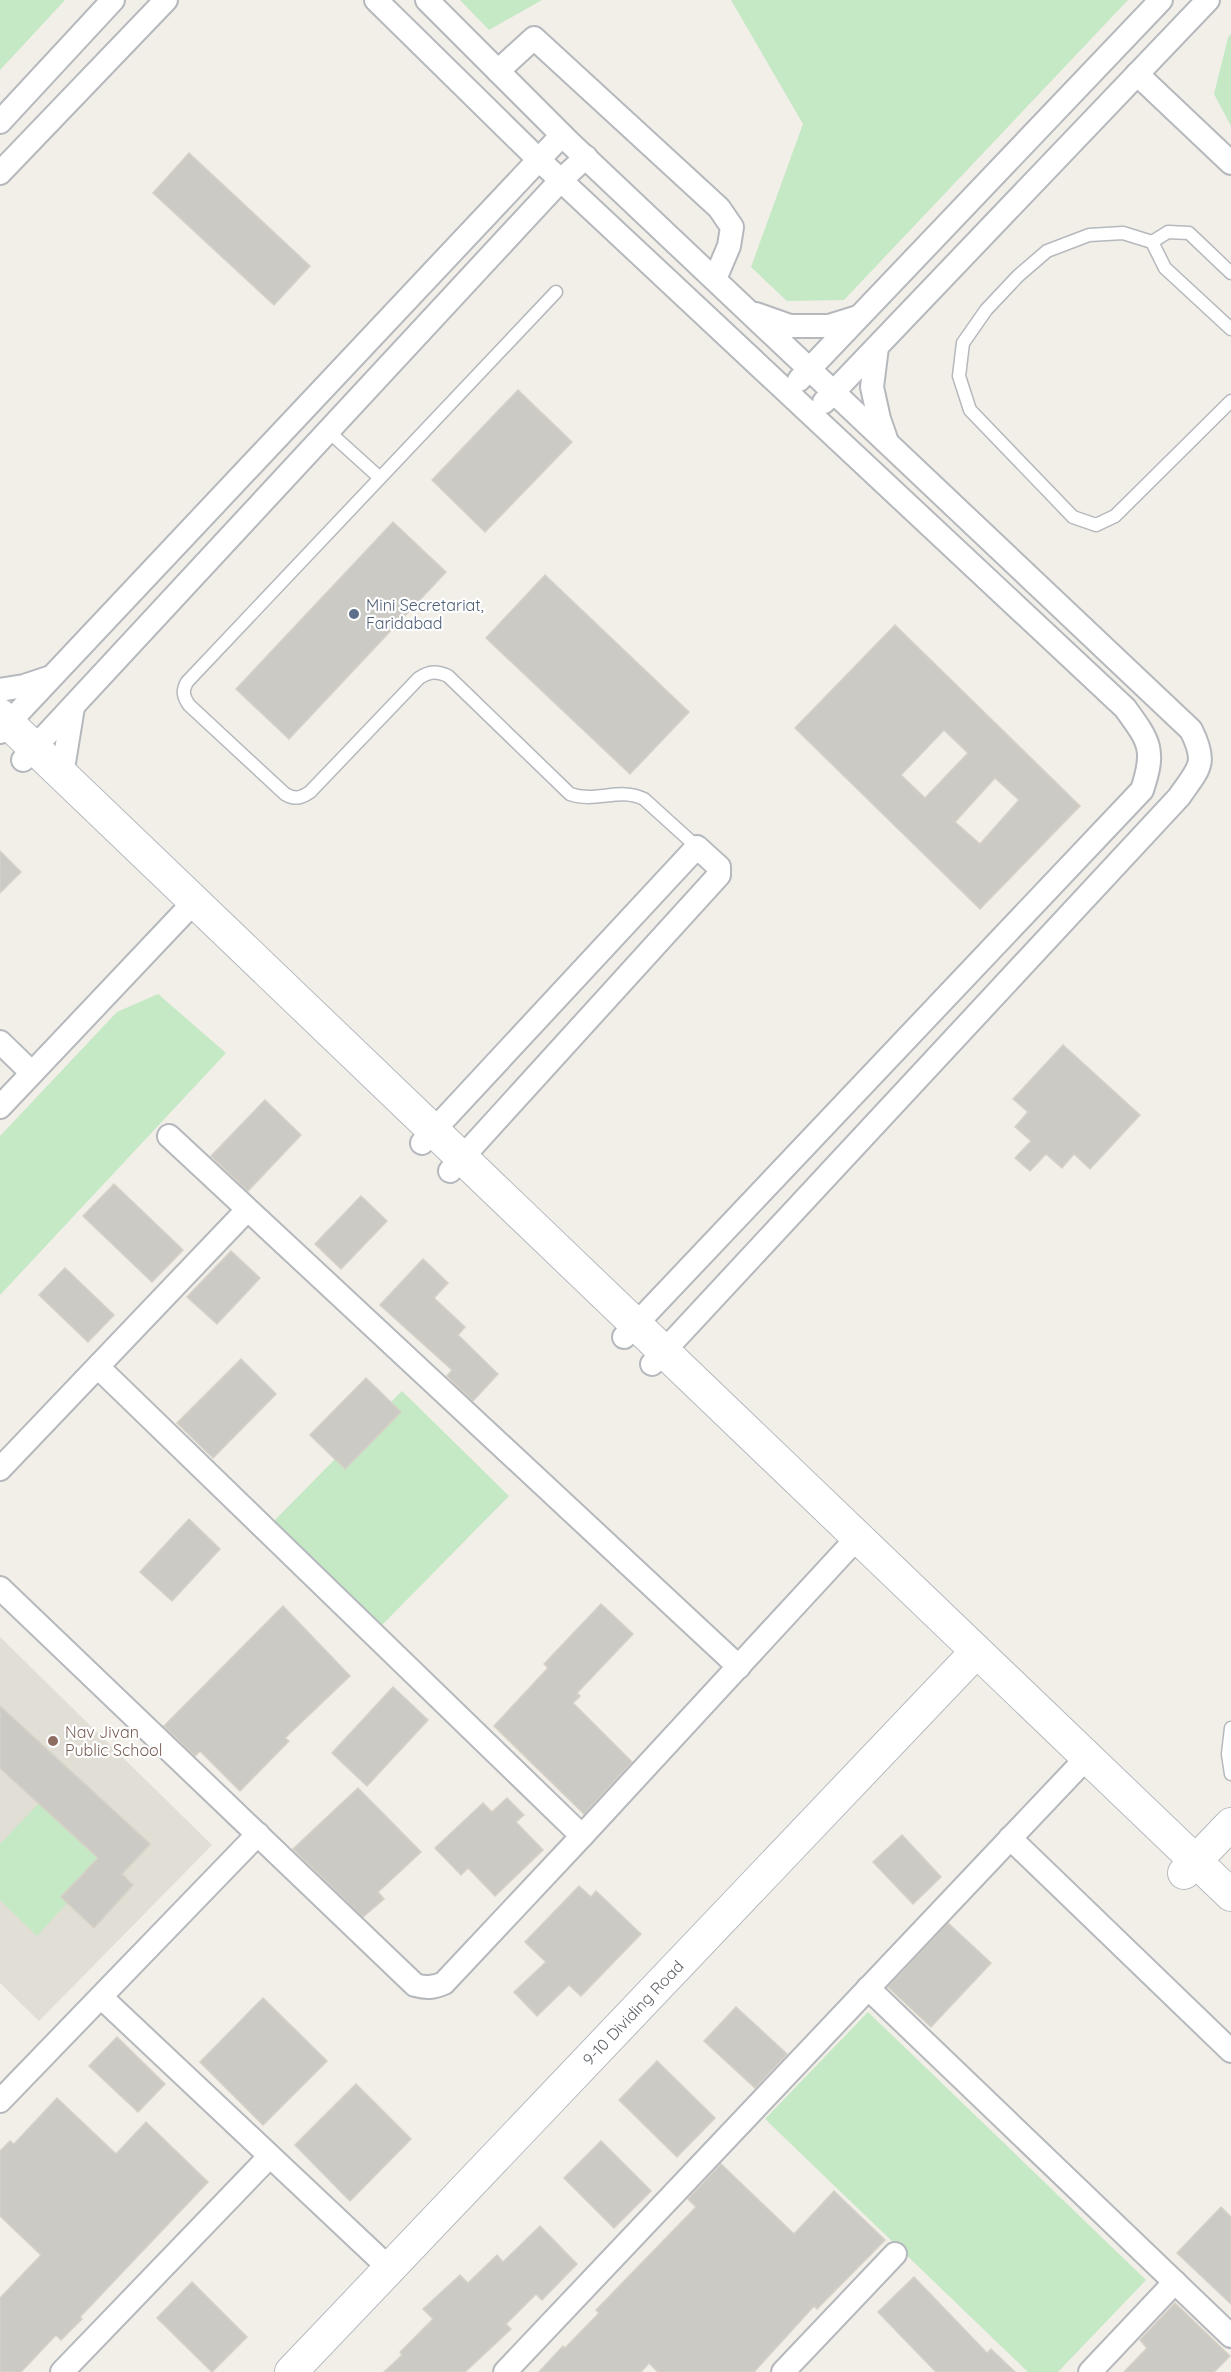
<svg xmlns="http://www.w3.org/2000/svg" width="1231" height="2372" font-family="Quicksand,sans-serif">
<style>
.education{fill:#e1ded6}
.green{fill:#c5e8c5}
.building{fill:#cccac5;stroke:#d6d1c6;stroke-width:1.5;fill-rule:evenodd}
.lines{fill:none;stroke-linecap:round;stroke-linejoin:round}
.lane-casing{stroke:#b5b8bc;stroke-width:15}
.street-casing{stroke:#b5b8bc;stroke-width:26}
.secondary-casing{stroke:#b6babf;stroke-width:34}
.lane{stroke:#fff;stroke-width:12}
.street{stroke:#fff;stroke-width:22}
.secondary{stroke:#fff;stroke-width:32}
.service-dot{fill:#5c6f8a;stroke:#fff;stroke-width:2}
.education-dot{fill:#8d6e63;stroke:#fff;stroke-width:2}
.labels{text-anchor:middle;stroke-width:4.5;stroke-linejoin:round;paint-order:stroke}
.service-label{font-size:16px;fill:#4e5e75;stroke:#fff;text-anchor:start}
.education-label{font-size:16px;fill:#785e54;stroke:#fff;text-anchor:start}
.street-label{font-size:16px;fill:#5f6368;stroke:#fff}
</style>
<rect width="100%" height="100%" fill="#f1efe8"/>
<!-- education -->
<path class="education" d="M0 1637 212 1845 39 2021 0 1983Z"/>
<!-- green -->
<g class="green">
<path d="M0 0H65L0 70Z"/>
<path d="M460 0H542L489 30Z"/>
<path d="M731 0H1128L844 300 787 301 751 267 803 124Z"/>
<path d="M1231 34V126L1214 94 1228 38Z"/>
<path d="M158 994 226 1053 0 1295V1136L117 1012Z"/>
<path d="M402 1391 509 1496 379 1628 272 1523Z"/>
<path d="M39 1803 98 1858 62 1897 67 1903 37 1936 0 1900V1844Z"/>
<path d="M868 2012 1146 2280 1058 2372H1028L765 2119Z"/>
</g>
<!-- building -->
<g class="building">
<path d="M189 153 310 266 274 305 153 193Z"/>
<path d="M518 390 572 442 485 532 432 480Z"/>
<path d="M393 522 446 572 289 739 236 689Z"/>
<path d="M545 575 689 712 630 774 486 638Z"/>
<path d="M895 625 1080 806 980 909 795 728ZM944 730 968 753 925 798 901 775ZM995 778 1019 800 980 844 955 822Z"/>
<path d="M0 851 21 872 0 893Z"/>
<path d="M1063 1045 1140 1115 1090 1169 1074 1154 1062 1168 1046 1154 1030 1171 1015 1158 1031 1141 1015 1127 1028 1112 1013 1099Z"/>
<path d="M265 1100 301 1135 248 1191 211 1156Z"/>
<path d="M114 1184 183 1250 152 1282 83 1216Z"/>
<path d="M361 1196 387 1221 341 1269 315 1244Z"/>
<path d="M231 1251 260 1278 217 1324 187 1297Z"/>
<path d="M423 1259 448 1283 434 1298 465 1327 458 1335 498 1374 473 1401 447 1376 452 1370 380 1305Z"/>
<path d="M65 1268 114 1315 88 1342 39 1295Z"/>
<path d="M241 1359 276 1394 213 1458 177 1423Z"/>
<path d="M366 1378 401 1412 345 1469 310 1435Z"/>
<path d="M189 1519 220 1549 172 1601 140 1572Z"/>
<path d="M601 1604 633 1634 577 1693 580 1696 573 1703 632 1762 584 1814 494 1726 548 1668 544 1664Z"/>
<path d="M283 1606 350 1676 285 1738 289 1741 240 1791 200 1751 195 1756 164 1726Z"/>
<path d="M393 1687 428 1720 367 1786 332 1753Z"/>
<path d="M0 1706 150 1844 122 1874 133 1885 94 1928 61 1897 98 1858 0 1768Z"/>
<path d="M358 1788 421 1852 378 1892 384 1899 363 1917 293 1849Z"/>
<path d="M507 1798 524 1815 516 1822 543 1850 495 1896 468 1868 461 1875 435 1848 483 1803 492 1812Z"/>
<path d="M902 1835 941 1877 913 1904 873 1862Z"/>
<path d="M579 1886 591 1897 596 1891 641 1934 581 1996 569 1985 537 2016 514 1992 546 1962 525 1942Z"/>
<path d="M948 1923 991 1963 931 2027 888 1987Z"/>
<path d="M263 1998 327 2061 263 2125 200 2062Z"/>
<path d="M736 2007 787 2054 755 2088 704 2041Z"/>
<path d="M117 2037 165 2084 138 2112 89 2066Z"/>
<path d="M657 2061 715 2118 677 2157 619 2100Z"/>
<path d="M356 2084 411 2139 350 2201 295 2145Z"/>
<path d="M57 2098 116 2154 146 2122 208 2182 80 2317 82 2319 61 2340 56 2335 21 2372H0V2298L41 2255 0 2216V2151L10 2141 14 2144Z"/>
<path d="M601 2141 651 2191 614 2228 564 2178Z"/>
<path d="M721 2164 794 2234 834 2191 885 2240 817 2309 814 2306 754 2372H658L649 2363 641 2372H539L563 2346 565 2348 599 2313 596 2310 696 2207 688 2199Z"/>
<path d="M1221 2207 1231 2217V2304L1177 2253Z"/>
<path d="M540 2226 577 2264 542 2300 536 2294 506 2324 511 2329 465 2372H384L402 2355 400 2352 433 2319 423 2309 460 2275 468 2283 497 2255 503 2262Z"/>
<path d="M914 2277 987 2353 991 2349 1015 2372H936L878 2312Z"/>
<path d="M192 2282 247 2337 212 2372 157 2318Z"/>
<path d="M1175 2303 1230 2356 1214 2372H1124L1147 2348 1140 2340Z"/>
</g>
<g class="lines">
<!-- lane casing -->
<g class="lane-casing">
<g id="lane">
<path d="M1152 242 1123 233 1089 235 1047 251 1018 276 986 310 963 343 959 376 970 410 1073 517 1096 525 1115 516 1231 401"/>
<path d="M1231 273 1189 233 1168 232 1152 242 1165 268 1231 329"/>
<path d="M556 292 187 682C182 691 183 696 189 705L285 794C295 800 301 798 310 792L419 678C430 671 437 671 448 676L570 794C596 803 620 787 644 799L697 847"/>
<path d="M328 431 380 478"/>
<path d="M1231 1728 1228 1754 1231 1774"/>
</g>
</g>
<!-- street casing -->
<g class="street-casing">
<g id="street">
<path d="M376 0 538 159 1125 708C1149 741 1156 749 1142 790L624 1337"/>
<path d="M427 0 569 142 1191 730C1208 764 1199 768 1179 797L652 1364"/>
<path d="M498 71 534 38 719 208 732 227 729 246 715 279"/>
<path d="M1137 74 1231 163"/>
<path d="M0 122 113 0"/>
<path d="M0 173 166 0"/>
<path d="M756 314 790 326H829L858 317"/>
<path d="M877 347 872 387 879 419 886 439"/>
<path d="M799 380 1161 0"/>
<path d="M824 402 1208 0"/>
<path d="M0 690 24 686 48 678"/>
<path d="M0 732 562 135"/>
<path d="M23 760 561 180 586 157"/>
<path d="M62 775 73 707"/>
<path d="M0 1042 32 1073"/>
<path d="M0 1107 194 902"/>
<path d="M169 1136 739 1667"/>
<path d="M422 1143 697 847 719 867V875L450 1171"/>
<path d="M98 1367 582 1836"/>
<path d="M0 1469 247 1210"/>
<path d="M0 1588 415 1985C426 1988 433 1988 444 1983L582 1836 857 1538"/>
<path d="M1010 1838 1231 2051"/>
<path d="M868 1988 1231 2336"/>
<path d="M101 1997 389 2268"/>
<path d="M0 2101 258 1834"/>
<path d="M62 2372 270 2156"/>
<path d="M505 2372 1076 1769"/>
<path d="M783 2372 895 2254"/>
<path d="M1090 2372 1175 2282"/>
</g>
</g>
<!-- secondary casing -->
<g class="secondary-casing">
<g id="secondary">
<path d="M0 715 1231 1895"/>
<path d="M1184 1873 1231 1824"/>
<path id="s1" d="M291 2372 976 1652"/>
</g>
</g>
<!-- lane -->
<use href="#lane" class="lane"/>
<!-- street -->
<use href="#street" class="street"/>
<!-- secondary -->
<use href="#secondary" class="secondary"/>
</g>
<!-- markers -->
<circle class="service-dot" cx="354" cy="614" r="6"/>
<circle class="education-dot" cx="53" cy="1741" r="6"/>
<g class="labels">
<!-- service labels -->
<g class="service-label">
<text x="366" y="611">Mini Secretariat,<tspan x="366" dy="18">Faridabad</tspan></text>
</g>
<!-- education labels -->
<g class="education-label">
<text x="65" y="1738">Nav Jivan<tspan x="65" dy="18">Public School</tspan></text>
</g>
<!-- street labels -->
<g class="street-label">
<text dy="6" stroke="none"><textPath href="#s1" startOffset="496">9-10 Dividing Road</textPath></text>
</g>
</g>
</svg>
